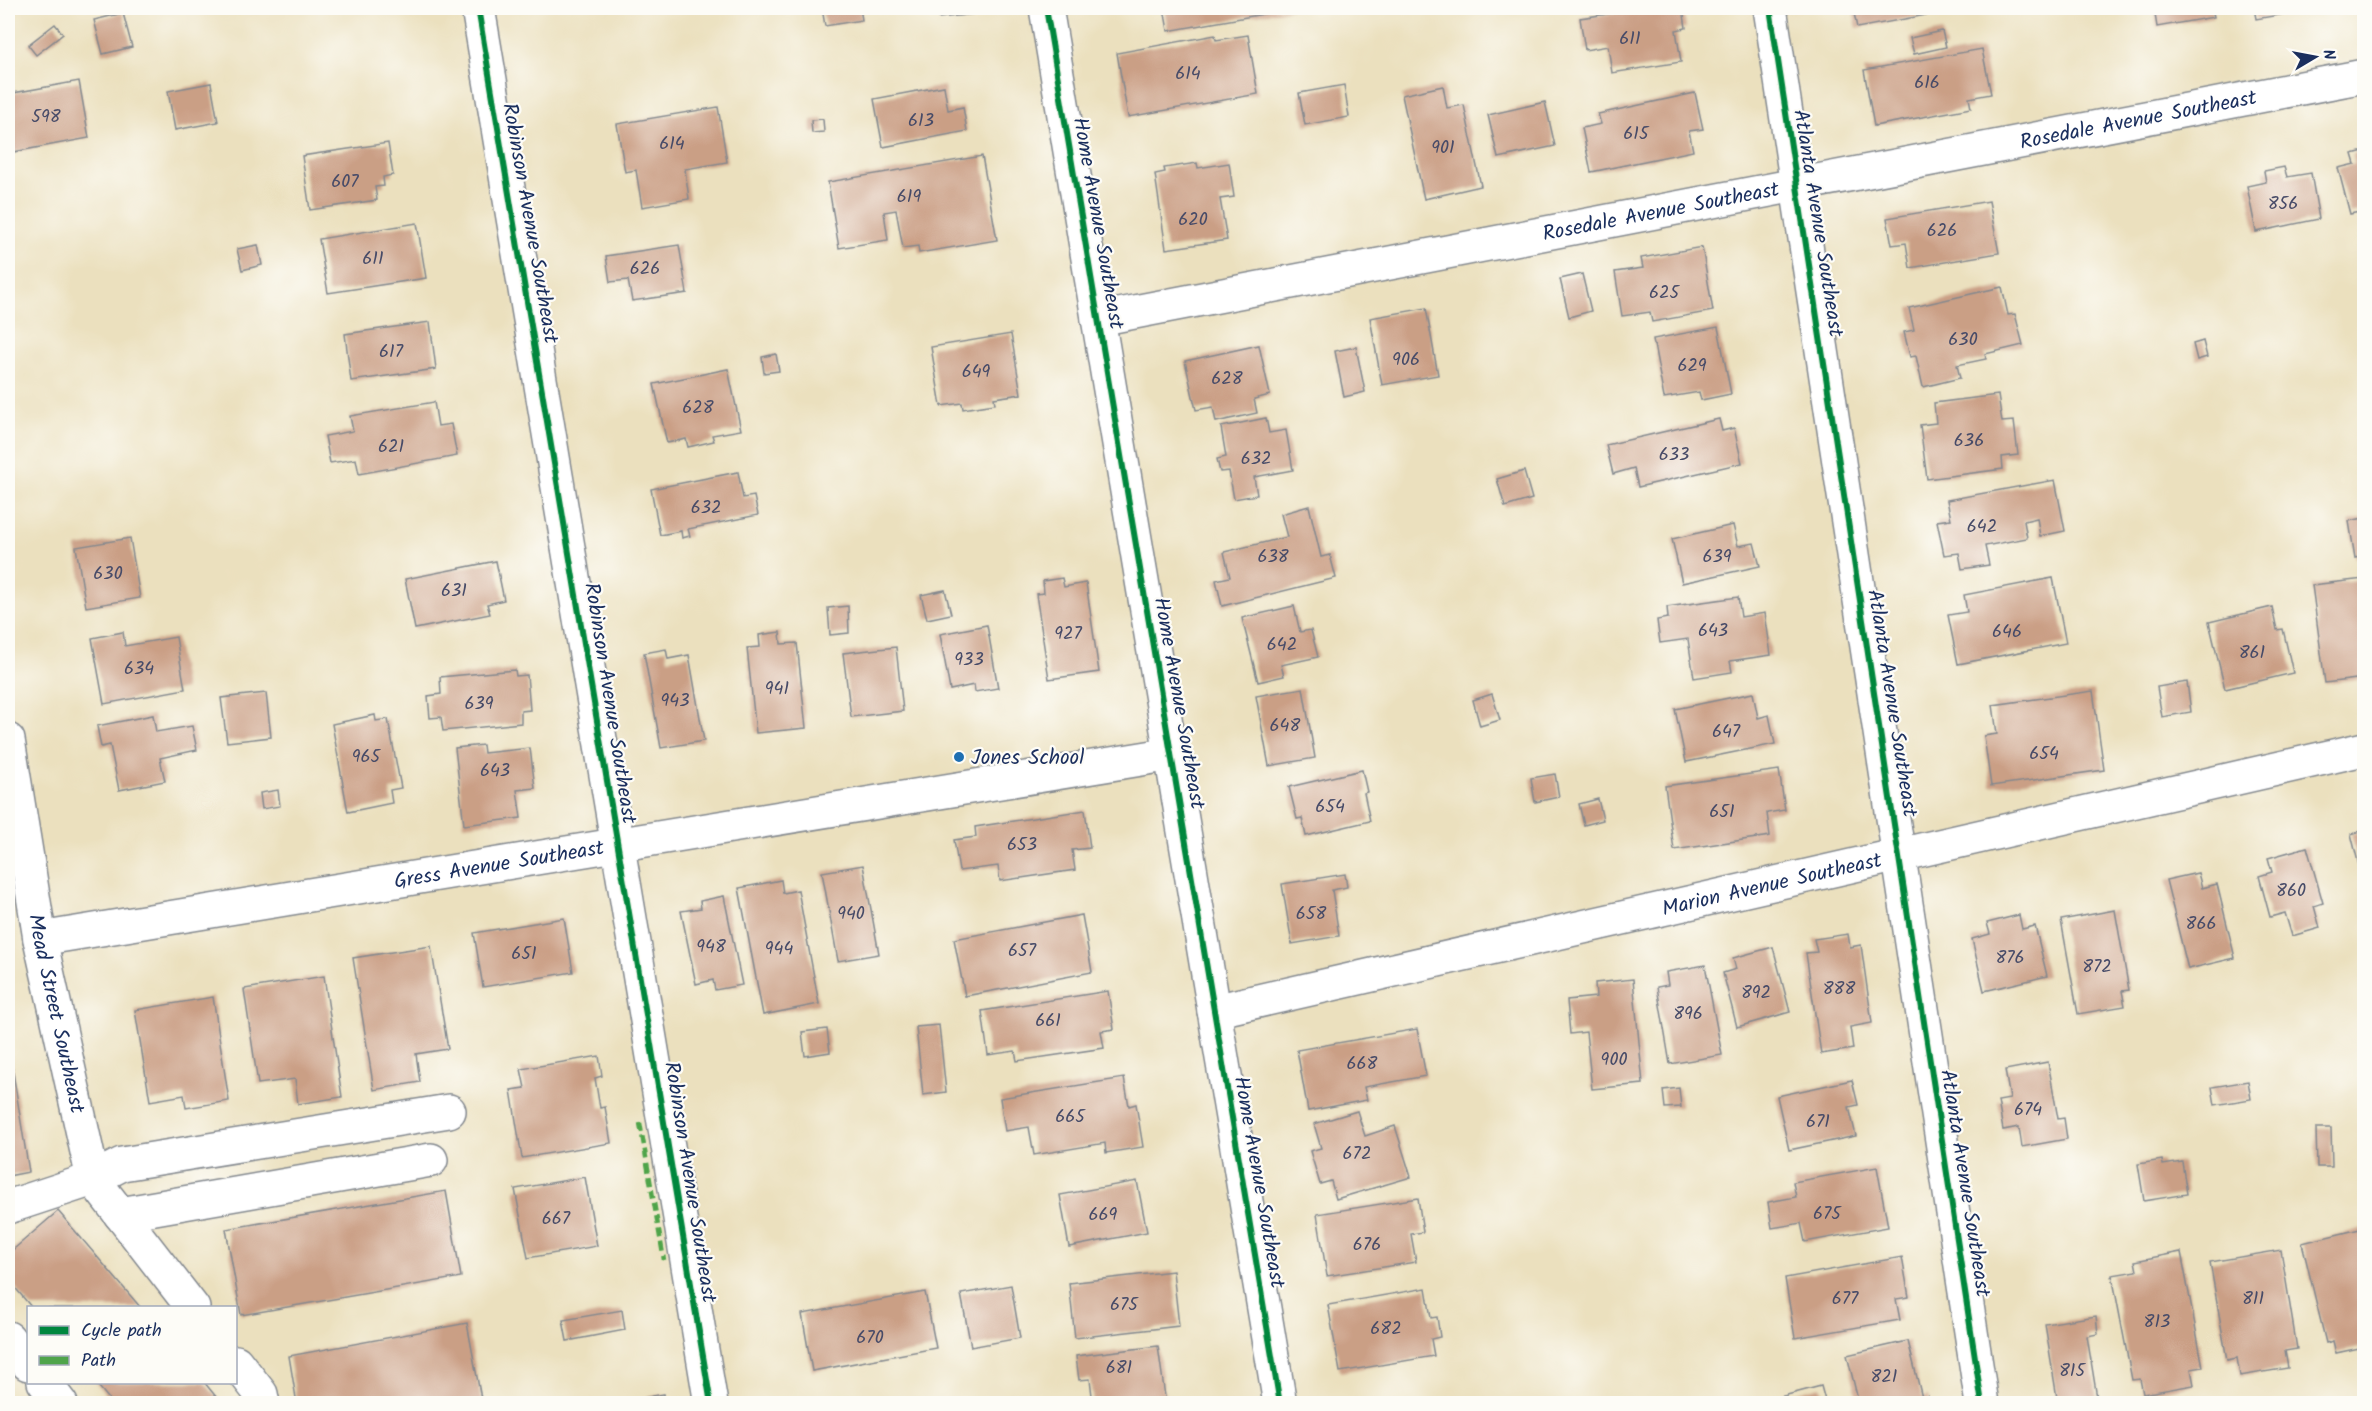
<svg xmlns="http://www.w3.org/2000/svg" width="2372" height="1411" font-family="Kalam,sans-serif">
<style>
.building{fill:#ca9f85}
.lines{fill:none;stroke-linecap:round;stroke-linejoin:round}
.minor-casing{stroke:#83888e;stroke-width:36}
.minor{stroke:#fff;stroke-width:33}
.quiet{stroke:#4fa44a;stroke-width:4.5;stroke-dasharray:9 4.5;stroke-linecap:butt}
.cycleway-casing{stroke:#fdfcf7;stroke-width:10}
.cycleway{stroke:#00873e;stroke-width:6}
.poi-dot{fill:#1f6fb2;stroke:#fdfcf7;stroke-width:2}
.labels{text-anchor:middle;stroke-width:4.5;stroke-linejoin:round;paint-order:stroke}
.number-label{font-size:18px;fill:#474b68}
.street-label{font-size:21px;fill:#1b2f5e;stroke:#fdfcf7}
.poi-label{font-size:21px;fill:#1b2f5e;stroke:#fdfcf7;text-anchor:start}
</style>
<rect width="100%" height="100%" fill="#fdfcf7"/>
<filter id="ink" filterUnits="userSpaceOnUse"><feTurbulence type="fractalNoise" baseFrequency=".0167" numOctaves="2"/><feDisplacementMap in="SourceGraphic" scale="12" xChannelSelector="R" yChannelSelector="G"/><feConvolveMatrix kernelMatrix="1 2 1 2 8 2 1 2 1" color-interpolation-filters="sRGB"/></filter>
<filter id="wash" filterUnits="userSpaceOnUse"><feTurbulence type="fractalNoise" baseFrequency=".008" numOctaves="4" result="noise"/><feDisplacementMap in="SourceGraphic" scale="24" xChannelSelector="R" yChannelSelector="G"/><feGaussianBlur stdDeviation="1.35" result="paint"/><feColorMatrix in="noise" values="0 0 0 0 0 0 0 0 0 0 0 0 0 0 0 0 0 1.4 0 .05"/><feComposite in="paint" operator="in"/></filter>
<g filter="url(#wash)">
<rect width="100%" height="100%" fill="#ebe0be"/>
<g id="blocks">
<!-- building -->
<g class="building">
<path d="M822 8H860L862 20 825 26Z"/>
<path d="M937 8H1014V10L938 18Z"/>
<path d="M1164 8H1291V9L1168 31Z"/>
<path d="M1649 8H1683L1686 28 1676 30 1681 62 1612 73 1608 46 1585 50 1580 18Z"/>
<path d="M1853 8H1936L1937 13 1857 28Z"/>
<path d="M2154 8H2212L2214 17 2157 27Z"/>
<path d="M2254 8H2313V9L2256 19Z"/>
<path d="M123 13 132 47 103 54 94 20Z"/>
<path d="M55 24 63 34 36 55 28 45Z"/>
<path d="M1942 31 1946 47 1914 54 1910 38Z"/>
<path d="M1215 35 1216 40 1248 35 1258 94 1128 117 1117 53Z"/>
<path d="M1982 49 1991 94 1969 98 1971 108 1874 126 1864 70Z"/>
<path d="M79 81 89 138 8 153V94Z"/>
<path d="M211 83 218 122 175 130 168 91Z"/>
<path d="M1344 85 1349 117 1305 125 1299 93Z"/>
<path d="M944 86 948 110 963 107 967 131 883 147 874 99Z"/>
<path d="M1443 86 1447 108 1464 105 1481 186 1424 199 1402 95Z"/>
<path d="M1695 93 1703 129 1689 131 1693 151 1591 172 1582 128 1601 124 1598 114Z"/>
<path d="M1545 102 1555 146 1498 158 1488 115Z"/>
<path d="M718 107 727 162 685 169 689 199 642 207 636 170 625 172 617 124Z"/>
<path d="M823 119 824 132 812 133 811 120Z"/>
<path d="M388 143 393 175 383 177 384 186 375 187 377 200 310 210 302 156Z"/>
<path d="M2364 151V211L2350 214 2338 168 2355 164 2352 154Z"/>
<path d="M982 156 997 240 919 253 918 246 903 248 896 210 884 212 888 240 839 248 828 182Z"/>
<path d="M1197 163 1198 168 1229 163 1234 197 1220 199 1227 240 1166 249 1155 174 1165 172 1164 168Z"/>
<path d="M2284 167 2287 177 2311 173 2319 219 2256 232 2247 186 2266 182 2264 171Z"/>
<path d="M1989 201 1999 253 1910 268 1906 243 1892 245 1887 218Z"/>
<path d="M417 223 426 278 328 293 319 239Z"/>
<path d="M258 245 262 265 242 270 237 249Z"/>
<path d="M679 245 687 293 632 301 628 280 610 282 606 256Z"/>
<path d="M1702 247 1713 311 1652 322 1650 312 1622 316 1615 272 1643 268 1641 258Z"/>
<path d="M1582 274 1591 311 1569 317 1560 279Z"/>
<path d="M2002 287 2008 315 2015 314 2023 345 1985 354 1986 359 1957 365 1960 378 1923 387 1916 356 1910 357 1904 332 1914 330 1909 308Z"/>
<path d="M1426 308 1438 375 1382 385 1370 318Z"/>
<path d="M430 322 436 369 351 381 345 334Z"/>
<path d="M1718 327 1731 394 1701 400 1699 392 1664 398 1653 339Z"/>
<path d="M1011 334 1021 394 994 398 995 404 963 409 962 403 941 406 931 347Z"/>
<path d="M2203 341 2207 357 2197 360 2193 344Z"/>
<path d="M1259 345 1270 395 1254 399 1257 413 1216 422 1213 407 1196 410 1185 361Z"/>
<path d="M1356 347 1365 392 1344 397 1335 351Z"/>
<path d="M776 354 779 371 764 373 762 357Z"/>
<path d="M728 369 741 430 712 435 714 441 688 447 686 439 667 443 654 384Z"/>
<path d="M1998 395 2002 422 2014 421 2018 455 2002 457 2003 469 1927 479 1920 425 1936 423 1934 403Z"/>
<path d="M434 402 438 426 451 424 457 456 359 474 356 459 330 463 325 436 353 431 350 416Z"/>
<path d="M1266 418 1269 433 1286 430 1293 470 1254 477 1257 495 1234 499 1229 471 1220 472 1217 459 1226 457 1221 427Z"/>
<path d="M1719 419 1722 431 1734 428 1742 463 1638 487 1634 468 1613 474 1606 445Z"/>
<path d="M1524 471 1532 499 1505 507 1497 479Z"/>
<path d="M738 472 743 498 754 496 758 515 688 529 690 536 682 538 681 531 660 535 651 489Z"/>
<path d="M2055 480 2065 531 2040 536 2037 518 2024 521 2027 538 1985 546 1989 565 1962 569 1959 553 1944 555 1937 521 1951 519 1947 500Z"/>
<path d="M1309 506 1321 557 1330 555 1336 578 1222 606 1216 580 1230 577 1224 552 1287 537 1281 514Z"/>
<path d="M2364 518V556L2355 558 2349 521Z"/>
<path d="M1733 525 1738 546 1754 543 1760 566 1682 583 1672 539Z"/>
<path d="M130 538 140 598 86 607 76 547Z"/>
<path d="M496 561 504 600 487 604 490 614 415 629 405 579Z"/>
<path d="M1062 578 1064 587 1086 583 1099 672 1049 679 1036 594 1044 593 1043 581Z"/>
<path d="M2053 578 2066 643 1958 664 1948 615 1967 612 1964 595Z"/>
<path d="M2364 579V678L2325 683 2312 585Z"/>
<path d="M945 590 951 614 927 619 921 595Z"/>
<path d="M1738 597 1741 617 1765 613 1771 655 1730 661 1732 672 1694 678 1688 639 1660 643 1657 620 1668 618 1667 607Z"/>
<path d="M848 606 849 633 830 635 828 608Z"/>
<path d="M1294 606 1300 632 1311 630 1318 657 1281 665 1284 676 1258 682 1242 618Z"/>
<path d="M2272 607 2277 630 2283 629 2293 673 2225 689 2209 622Z"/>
<path d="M987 625 998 688 975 692 974 685 950 690 940 634Z"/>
<path d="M123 632 125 646 176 637 185 689 104 704 92 638Z"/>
<path d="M780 632 781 644 797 643 806 728 756 733 747 648 760 647 759 635Z"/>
<path d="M896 647 903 711 851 717 843 653Z"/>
<path d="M666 649 668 659 689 655 704 741 661 748 644 653Z"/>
<path d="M515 670 516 676 527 675 530 710 521 711V723L443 731 441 717 430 718 428 696 441 694 440 677Z"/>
<path d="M2187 682 2191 712 2162 717 2157 687Z"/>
<path d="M1303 688 1315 758 1269 766 1256 696Z"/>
<path d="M2093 691 2104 770 1991 786 1984 736 1997 734 1993 705Z"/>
<path d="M266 693 271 737 227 742 221 698Z"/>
<path d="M1753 693 1758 718 1769 715 1775 744 1686 762 1675 709Z"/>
<path d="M1492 694 1500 720 1480 726 1473 700Z"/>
<path d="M153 715 156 732 192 726 197 750 160 758 165 781 119 790 110 745 101 747 97 726Z"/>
<path d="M375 715 376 721 388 719 401 788 390 790 392 803 348 812 332 724Z"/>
<path d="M483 745 484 753 530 748 535 788 517 790 521 818 464 825 455 748Z"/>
<path d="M1362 770 1367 792 1364 793 1370 821 1306 836 1302 818 1297 819 1289 787Z"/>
<path d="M1779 770 1785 810 1767 813 1770 836 1674 850 1665 786Z"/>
<path d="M1555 774 1559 797 1535 802 1531 778Z"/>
<path d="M278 790 280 806 262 809 260 793Z"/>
<path d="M1598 799 1603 820 1584 825 1579 804Z"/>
<path d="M1085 810 1090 848 1072 850 1075 870 1000 881 998 866 959 871 954 840 976 837 975 827Z"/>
<path d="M2364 830V886L2351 834Z"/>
<path d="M2307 847 2323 903 2314 906 2320 928 2292 936 2285 913 2270 917 2259 876 2272 872 2268 858Z"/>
<path d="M863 865 879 954 838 961 822 872Z"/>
<path d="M2198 873 2202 888 2217 884 2235 958 2188 969 2166 880Z"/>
<path d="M1345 874 1347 887 1332 890 1339 936 1292 944 1282 884Z"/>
<path d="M781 880 783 893 798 890 819 1004 763 1015 739 888Z"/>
<path d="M724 896 742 985 715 990 713 980 696 984 681 911 701 908 700 901Z"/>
<path d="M2115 910 2129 990 2122 991 2125 1006 2078 1014 2061 920Z"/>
<path d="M1082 915 1092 972 965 996 954 939Z"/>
<path d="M2019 915 2022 929 2035 926 2047 976 1984 991 1972 939 1990 934 1987 923Z"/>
<path d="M564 918 573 972 483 987 474 933Z"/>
<path d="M1848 934 1850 947 1861 945 1872 1023 1850 1027 1853 1049 1821 1054 1806 953 1817 952 1814 939Z"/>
<path d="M431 946 448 1049 416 1054 420 1082 374 1090 353 958Z"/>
<path d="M1773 947 1790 1012 1737 1027 1723 973 1736 969 1733 958Z"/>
<path d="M1705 965 1722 1055 1670 1064 1657 987 1668 985 1666 972Z"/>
<path d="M324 976 342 1097 298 1104 295 1079 258 1084 244 989Z"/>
<path d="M1633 979 1643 1084 1592 1089 1586 1032 1570 1034 1567 1000 1596 997 1595 983Z"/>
<path d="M1108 991 1114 1029 1101 1031 1104 1048 1017 1061 1015 1051 988 1055 982 1011Z"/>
<path d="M213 997 229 1101 186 1108 184 1095 150 1101 135 1010Z"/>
<path d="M939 1025 946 1092 923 1095 916 1027Z"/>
<path d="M827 1029 830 1052 805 1056 802 1032Z"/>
<path d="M1417 1029 1426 1076 1364 1087 1367 1100 1308 1111 1297 1050Z"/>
<path d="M8 1041 29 1172 8 1176Z"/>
<path d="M599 1056 602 1076 595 1078 600 1108 605 1107 611 1143 522 1158 511 1090 525 1088 521 1069Z"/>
<path d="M2048 1062 2058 1119 2064 1118 2067 1139 2022 1147 2019 1127 2003 1130 1998 1101 2010 1099 2005 1070Z"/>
<path d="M1124 1078 1129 1106 1136 1104 1143 1147 1106 1153 1105 1143 1034 1155 1029 1127 1005 1131 1000 1098Z"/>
<path d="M1852 1080 1858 1105 1849 1107 1856 1136 1789 1150 1777 1096Z"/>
<path d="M2248 1081 2251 1099 2215 1105 2212 1087Z"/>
<path d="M1679 1088 1681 1107 1665 1108 1663 1090Z"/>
<path d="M1357 1111 1365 1136 1395 1126 1411 1177 1336 1199 1331 1181 1320 1184 1310 1151 1321 1148 1314 1124Z"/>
<path d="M2316 1128H2331L2332 1167H2317Z"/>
<path d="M2162 1160 2163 1165 2182 1162 2187 1194 2144 1201 2138 1164Z"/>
<path d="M1877 1167 1888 1227 1805 1242 1801 1223 1772 1228 1768 1202 1796 1197 1793 1182Z"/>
<path d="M585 1177 597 1246 528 1258 515 1189Z"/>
<path d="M1137 1181 1147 1232 1069 1247 1060 1195Z"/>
<path d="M446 1191 461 1277 241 1315 226 1229Z"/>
<path d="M1418 1198 1423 1232 1411 1234 1416 1262 1327 1276 1317 1214Z"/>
<path d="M58 1211 141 1308H32L8 1279V1254Z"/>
<path d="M2364 1228V1347L2336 1353 2333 1341 2326 1343 2302 1243Z"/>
<path d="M2281 1250 2297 1349 2285 1351 2288 1368 2240 1376 2237 1358 2227 1360 2210 1262Z"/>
<path d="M2181 1252 2203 1367 2191 1369 2194 1385 2143 1394 2140 1379 2132 1380 2112 1275 2137 1271 2135 1261Z"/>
<path d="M1902 1257 1909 1297 1896 1299 1900 1320 1795 1338 1785 1278Z"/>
<path d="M1173 1271 1179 1326 1075 1338 1069 1283Z"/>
<path d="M1011 1285 1020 1338 971 1347 961 1294Z"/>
<path d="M1426 1288 1431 1318 1437 1317 1440 1337 1431 1339 1434 1356 1340 1372 1328 1305Z"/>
<path d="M925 1292 936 1348 812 1371 802 1314Z"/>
<path d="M622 1310 625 1330 567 1341 563 1320Z"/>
<path d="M2096 1316 2098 1334 2087 1336 2098 1404H2058L2045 1324Z"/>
<path d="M467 1323 482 1404H297L289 1356Z"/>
<path d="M1908 1341 1922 1398 1928 1396 1930 1404H1859L1847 1355Z"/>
<path d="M1158 1346 1166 1404H1093L1090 1379 1079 1380 1076 1356Z"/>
<path d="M95 1382H204L222 1404H113Z"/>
<path d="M1821 1386 1826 1404H1769L1768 1400Z"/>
<path d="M664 1394 666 1404H622V1402Z"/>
</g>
</g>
</g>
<g filter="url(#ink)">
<use href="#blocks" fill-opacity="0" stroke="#83888e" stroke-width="1.5"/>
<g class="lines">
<!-- minor casing -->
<g class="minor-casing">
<g id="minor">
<path d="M478 8 711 1404"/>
<path d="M1046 8 1280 1404"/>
<path d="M1770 8 1982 1404"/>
<path id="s1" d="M1098 319 2364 76"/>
<path id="s2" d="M8 740 40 939 93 1179 193 1308"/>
<path id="s3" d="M40 939 1172 754"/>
<path id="s4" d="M1214 1011 2364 749"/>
<path d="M8 1207 93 1179 122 1164 449 1111"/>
<path d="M120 1214 431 1160"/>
<path d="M8 1338 28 1364"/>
<path d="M236 1362 261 1394 263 1404"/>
<path d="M44 1382 61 1404"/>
</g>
</g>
<!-- minor -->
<use href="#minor" class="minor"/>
<!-- quiet -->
<path class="quiet" d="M640 1123 664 1260"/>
<!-- cycleway casing -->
<g class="cycleway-casing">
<g id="cycleway">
<path d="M478 8 711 1404"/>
<path d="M1046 8 1280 1404"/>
<path d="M1770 8 1982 1404"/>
</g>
</g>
<!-- cycleway -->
<use href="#cycleway" class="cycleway"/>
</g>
</g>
<!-- markers -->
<circle class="poi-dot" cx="959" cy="757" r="6"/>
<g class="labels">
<!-- number labels -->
<g class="number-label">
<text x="1630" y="44">611</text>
<text x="1188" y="79">614</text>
<text x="1927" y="88">616</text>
<text x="46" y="122">598</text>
<text x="921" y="126">613</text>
<text x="1636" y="139">615</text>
<text x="672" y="149">614</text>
<text x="1443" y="153">901</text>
<text x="345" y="187">607</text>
<text x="909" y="202">619</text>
<text x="2283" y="209">856</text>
<text x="1193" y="225">620</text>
<text x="1942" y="236">626</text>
<text x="373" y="264">611</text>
<text x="645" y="274">626</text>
<text x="1664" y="298">625</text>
<text x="1963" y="345">630</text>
<text x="391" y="357">617</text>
<text x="1406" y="365">906</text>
<text x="1692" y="371">629</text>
<text x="976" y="377">649</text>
<text x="1227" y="384">628</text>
<text x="698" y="413">628</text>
<text x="1969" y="446">636</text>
<text x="391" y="452">621</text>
<text x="1674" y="460">633</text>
<text x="1256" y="464">632</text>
<text x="706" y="513">632</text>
<text x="1982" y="532">642</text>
<text x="1273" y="562">638</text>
<text x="1717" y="562">639</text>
<text x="108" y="579">630</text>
<text x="454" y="596">631</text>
<text x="1713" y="636">643</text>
<text x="2007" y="637">646</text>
<text x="1068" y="639">927</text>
<text x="1282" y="650">642</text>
<text x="2252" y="658">861</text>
<text x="969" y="665">933</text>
<text x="139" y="674">634</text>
<text x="777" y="694">941</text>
<text x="675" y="706">943</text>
<text x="479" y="709">639</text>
<text x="1285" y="731">648</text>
<text x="1726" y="737">647</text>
<text x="2044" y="759">654</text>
<text x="366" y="762">965</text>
<text x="495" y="776">643</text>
<text x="1330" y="812">654</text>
<text x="1722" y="817">651</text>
<text x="1022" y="850">653</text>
<text x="2291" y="896">860</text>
<text x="851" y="919">940</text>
<text x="1311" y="919">658</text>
<text x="2201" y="929">866</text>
<text x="711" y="952">948</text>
<text x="779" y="954">944</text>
<text x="1022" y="956">657</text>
<text x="524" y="959">651</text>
<text x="2010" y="963">876</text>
<text x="2097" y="972">872</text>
<text x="1839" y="994">888</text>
<text x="1756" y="998">892</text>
<text x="1688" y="1019">896</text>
<text x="1048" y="1026">661</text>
<text x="1614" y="1065">900</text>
<text x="1362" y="1069">668</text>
<text x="2028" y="1115">674</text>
<text x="1070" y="1122">665</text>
<text x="1818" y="1127">671</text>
<text x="1357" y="1159">672</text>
<text x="1827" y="1219">675</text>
<text x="1103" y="1220">669</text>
<text x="556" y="1224">667</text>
<text x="1367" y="1250">676</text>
<text x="1845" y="1304">677</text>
<text x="2253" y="1304">811</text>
<text x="1124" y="1310">675</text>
<text x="2157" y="1327">813</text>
<text x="1386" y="1334">682</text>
<text x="870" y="1343">670</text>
<text x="1119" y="1373">681</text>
<text x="2072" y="1376">815</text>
<text x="1884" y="1382">821</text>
</g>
<!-- street labels -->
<g class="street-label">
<text dy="7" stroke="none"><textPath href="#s1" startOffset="1059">Rosedale Avenue Southeast</textPath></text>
<text dy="7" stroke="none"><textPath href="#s1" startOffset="573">Rosedale Avenue Southeast</textPath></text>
<text transform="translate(531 223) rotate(80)" y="7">Robinson Avenue Southeast</text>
<text transform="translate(1099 223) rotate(80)" y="7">Home Avenue Southeast</text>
<text transform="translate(1819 223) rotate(81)" y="7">Atlanta Avenue Southeast</text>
<text transform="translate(611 703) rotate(81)" y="7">Robinson Avenue Southeast</text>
<text transform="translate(1180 703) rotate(80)" y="7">Home Avenue Southeast</text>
<text transform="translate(1893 703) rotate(81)" y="7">Atlanta Avenue Southeast</text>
<text dy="7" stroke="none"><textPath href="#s3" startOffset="465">Gress Avenue Southeast</textPath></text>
<text dy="7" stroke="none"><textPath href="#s4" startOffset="572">Marion Avenue Southeast</textPath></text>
<text dy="7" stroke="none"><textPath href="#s2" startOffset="278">Mead Street Southeast</textPath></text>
<text transform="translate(691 1182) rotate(81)" y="7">Robinson Avenue Southeast</text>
<text transform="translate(1260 1182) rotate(80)" y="7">Home Avenue Southeast</text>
<text transform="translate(1966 1183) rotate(81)" y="7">Atlanta Avenue Southeast</text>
</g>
<!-- poi labels -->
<g class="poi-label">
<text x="971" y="764">Jones School</text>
</g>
</g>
<!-- margin -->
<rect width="2372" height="1411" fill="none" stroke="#fdfcf7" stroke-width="30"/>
<!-- legend -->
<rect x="27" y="1306" width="210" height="78" fill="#fdfcf7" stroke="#a3aaba" stroke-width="1.5"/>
<rect x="39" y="1326" width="30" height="9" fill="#00873e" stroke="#a3aaba" stroke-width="1.5"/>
<text x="81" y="1336" font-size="18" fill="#1b2f5e">Cycle path</text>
<rect x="39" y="1356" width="30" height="9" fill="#4fa44a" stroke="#a3aaba" stroke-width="1.5"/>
<text x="81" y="1366" font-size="18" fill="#1b2f5e">Path</text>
<!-- north arrow -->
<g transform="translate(2315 57) rotate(80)" stroke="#fdfcf7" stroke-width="4.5" paint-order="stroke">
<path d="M0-4.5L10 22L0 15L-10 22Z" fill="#1b2f5e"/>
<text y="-9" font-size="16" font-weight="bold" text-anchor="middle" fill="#1b2f5e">N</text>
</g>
</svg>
